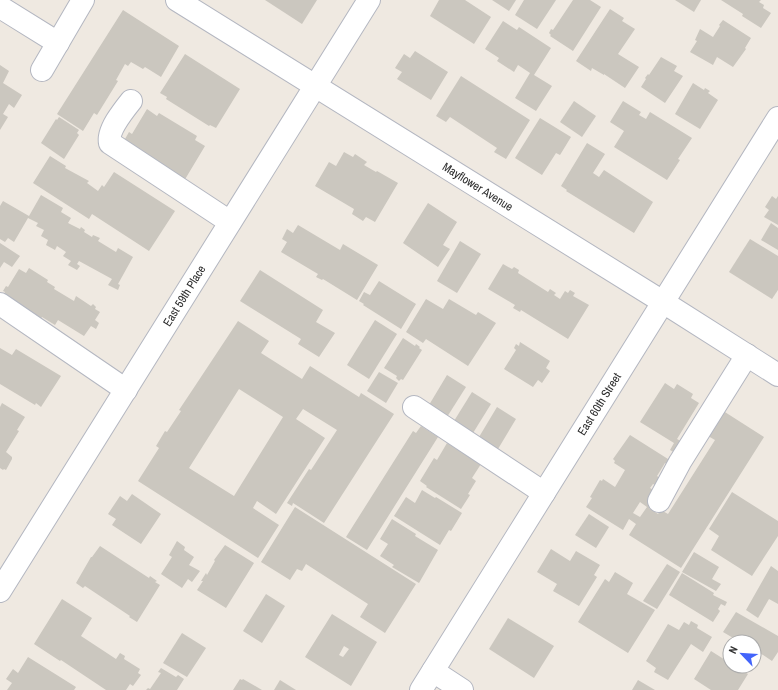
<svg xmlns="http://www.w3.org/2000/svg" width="778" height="690" font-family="'Archivo Narrow',sans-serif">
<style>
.building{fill:#cbc7bf;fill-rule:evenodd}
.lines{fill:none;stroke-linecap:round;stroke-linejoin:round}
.minor-casing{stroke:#b4b7c1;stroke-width:24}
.minor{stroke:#fff;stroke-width:22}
.labels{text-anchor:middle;stroke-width:3;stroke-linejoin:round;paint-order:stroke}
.street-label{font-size:12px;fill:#2e2e2e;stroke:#fff}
</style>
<rect width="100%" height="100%" fill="#efe9e1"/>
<!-- building -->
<g class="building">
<path d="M265 0H317L302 24Z"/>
<path d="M439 0H465L491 17 474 44 430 16Z"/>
<path d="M492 0H516L509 11Z"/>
<path d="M524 0H556L537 29 515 15Z"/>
<path d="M573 0H590L601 7 573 51 550 36 551 35 549 33 551 29 553 30Z"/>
<path d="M675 0H701L694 12Z"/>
<path d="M721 0H761L759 2 764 5 763 8 771 13 761 28 742 16 743 14Z"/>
<path d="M610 9 624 18 622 21 635 29 618 54 639 67 625 88 604 74V75L592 68 591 71 576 61Z"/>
<path d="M123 10 179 46 161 77 145 67 143 69 131 62 128 66 125 64 116 80 118 81 97 115 94 113 83 131 57 114Z"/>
<path d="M723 20 751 38 745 48 746 49 733 67 717 57 713 65 690 52 697 41 695 40 700 29 713 37 720 26 719 25Z"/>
<path d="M503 21 517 30 519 27 551 48 534 75 552 86 536 111 515 98 530 73 518 65 514 72 497 61 499 58 485 49Z"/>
<path d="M415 51 448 72 431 100 397 79 402 72 395 68 404 54 410 58Z"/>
<path d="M185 54 240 89 216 128 210 125 209 126 166 99 167 97 160 93Z"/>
<path d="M661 57 677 66 674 71 683 76 665 103 641 87 646 79 645 78 648 74 649 75Z"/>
<path d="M0 65 9 71 3 83 22 95 14 108 9 104 3 114 8 117 0 130Z"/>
<path d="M461 76 530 120 506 159 494 152 497 148 450 117 446 122 436 116Z"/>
<path d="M693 83 704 90 705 88 710 91 708 93 718 100 700 129 675 114Z"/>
<path d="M574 101 596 116 582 137 560 122Z"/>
<path d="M623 101 641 112 639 115 646 119 650 112 692 138 678 159 680 160 667 180 614 147 624 131 610 122Z"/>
<path d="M147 109 157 116 159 113 197 136 195 140 205 146 184 181 121 146 129 132 132 134Z"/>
<path d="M59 117 79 130 77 133 79 135 64 159 41 143 56 119 57 120Z"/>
<path d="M540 118 571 137 560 155 556 153 542 175 515 158Z"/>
<path d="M587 143 605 154 593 173 599 177 604 170 653 202 634 233 566 191 567 190 561 186Z"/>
<path d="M344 152 353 157 355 154 367 162 364 165 376 172 377 171 398 183 375 222 366 217 363 221 352 214 354 209 315 186 329 162 336 166Z"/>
<path d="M50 156 66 166 65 168 89 181 87 183 98 191 102 185 104 187 114 172 175 211 149 251 92 214 89 219 33 183Z"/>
<path d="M41 195 63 208 61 212 71 218 68 223 80 229 81 227 85 230 84 232 92 237 93 235 100 238 98 241 116 252 118 248 133 257 118 284 120 285 118 290 108 285 112 279 79 261 77 264 80 266 77 270 68 265 71 261 63 256 66 252 57 246 55 250 46 245 48 240 41 236 44 230 36 226 38 223 28 218 14 242 8 238 5 242 0 239V206L3 201 29 216Z"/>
<path d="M772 196 776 199 778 196V225L764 217 769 210 765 207Z"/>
<path d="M428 203 457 222 443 245 450 249 438 267 403 243Z"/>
<path d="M771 223 778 228V250L761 240Z"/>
<path d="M298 225 340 250 343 244 378 265 357 300 323 279 322 280 316 277 318 274 281 252 287 242 282 239 287 229 293 233Z"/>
<path d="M750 239 778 256V290L772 299 729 272Z"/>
<path d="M460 241 481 254 457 293 437 281Z"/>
<path d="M0 243 20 256 12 267 4 262 0 268Z"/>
<path d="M503 264 512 269 514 267 519 270 518 273 548 292 550 289 556 293 554 295 560 299 565 291 568 293 570 290 575 293 573 296 589 305 568 339 521 310 520 312 513 308 515 305 488 289Z"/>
<path d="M29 268 48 280 47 282 55 287 54 289 74 301 76 296 91 306 93 304 96 307 95 309 100 312 95 320 99 323 96 329 91 326 84 336 58 320 55 325 42 317 40 320 2 297 5 292 3 291 6 286 8 287 19 269 26 273Z"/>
<path d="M260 270 323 310 316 322 335 333 319 357 298 344 301 339 240 301Z"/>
<path d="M379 281 416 304 401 329 363 305 364 304 359 301 364 292 370 295Z"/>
<path d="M426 299 443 309 449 299 476 315 478 312 496 323 468 366 426 339 423 343 406 332Z"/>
<path d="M375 320 397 334 369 379 347 365Z"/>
<path d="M238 321 269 341 261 353 302 379 310 366 359 397 361 393 394 414 324 523 293 503 292 506 287 503 309 469 311 470 337 430 303 409 296 419 325 438 276 514 257 501 253 508 279 525 258 558 138 481 159 448 156 446 165 431 167 432 181 411 179 410 195 386ZM239 389 283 417 234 496 189 468Z"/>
<path d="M403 338 415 346 416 344 420 347 419 348 422 350 403 380 401 379 399 381 396 378 397 376 384 368Z"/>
<path d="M520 342 550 361 546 368 550 371 542 383 538 380 533 387 504 369 516 350 514 348 516 344 519 346Z"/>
<path d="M0 348 12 355 16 349 61 376 41 407 36 403 35 405 0 384Z"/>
<path d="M379 372 398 383 386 403 367 391Z"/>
<path d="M447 375 466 387 447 417 429 405Z"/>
<path d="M665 383 674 389 677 384 693 394 691 398 699 403 677 439 684 443 677 454 670 450 674 443 640 422Z"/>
<path d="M472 392 491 404 473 433 454 421Z"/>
<path d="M2 403 25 417 17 430 19 431 6 452 12 457V459L6 470 4 469 3 470 0 468V407Z"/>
<path d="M497 407 516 419 498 449 488 443 480 441 482 438 479 437Z"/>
<path d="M717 407 764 437 681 568 629 535 636 524 629 519 623 530 586 507 592 498 590 497 600 480 602 481 603 479 615 487 625 470 614 463 615 461 613 459 630 435 668 459 670 456 676 460 671 467 665 463 657 476 661 479 657 486 653 484 650 488 658 493 649 508 658 514 661 510 668 514 715 440 701 432ZM640 502 647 507 640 517 633 513Z"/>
<path d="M421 426 438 437 367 550 346 537 413 431 416 433Z"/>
<path d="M447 443 481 464 472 478 476 481 468 494 470 495 461 509 426 487 427 486 420 481 434 458 437 460Z"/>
<path d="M422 490 435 498 436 497 462 513 451 531 449 530 440 545 394 516 406 497 415 503Z"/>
<path d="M732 492 778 521V536L752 576 711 550 719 536 709 529Z"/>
<path d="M132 494 161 514 141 544 112 525 116 519 108 514 120 496 127 501Z"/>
<path d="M295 507 416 584 385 633 360 617 368 604 306 564 302 571 297 569 290 580 261 562Z"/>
<path d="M589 514 609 527 596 548 575 535Z"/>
<path d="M392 519 416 534 415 536 438 550 419 583 392 567 394 565 380 556 388 544 380 539Z"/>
<path d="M177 541 185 547 184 550 194 557 189 565 200 571 192 582 188 579 182 588 161 574 172 557 169 555Z"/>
<path d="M225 545 254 563 226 608 197 590 203 581H201L206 573 207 575 215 561 214 560Z"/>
<path d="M100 546 149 578 150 576 157 581 155 582 160 585 137 622 129 617 130 616 85 586 83 588 76 583 91 557H92Z"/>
<path d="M551 549 570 561 576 551 600 565 594 575 597 577 579 606 553 591 557 584 537 572Z"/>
<path d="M694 552 719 567 712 579 721 584 716 591 682 572Z"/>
<path d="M667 564 680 572 657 609 643 601Z"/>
<path d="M771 566 778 571V604L769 599 758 618 746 610Z"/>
<path d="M615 572 633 583 627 594 655 610 628 653 578 622 605 579 609 582Z"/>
<path d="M682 573 714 593 713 595 727 602 725 606 721 604 718 609 720 611 713 622 669 595Z"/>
<path d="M266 594 285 606 262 643 243 631Z"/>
<path d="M62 599 92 618 81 636 116 659 120 653 125 656 124 659 140 669 138 673 141 675 133 686 130 684 126 690H106L61 660 60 661 34 644Z"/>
<path d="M736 612 778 636V652L772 661 754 649V642H740L723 632Z"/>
<path d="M332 614 377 642 351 686 305 657ZM344 646 349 649 343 657 339 655Z"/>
<path d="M508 618 554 646 534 678 489 649Z"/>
<path d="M691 621 698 625 697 628 712 637 703 652 691 644 668 680 654 672 656 668 646 661 668 624 679 630 684 622 689 625Z"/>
<path d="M182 633 206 648 187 677 163 663Z"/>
<path d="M711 651 730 663V666H735L748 674 738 690H711L694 679Z"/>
<path d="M28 657 76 687 74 690H7L12 683 6 679 13 669 18 673Z"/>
<path d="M161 668 176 677 178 675 184 679 177 690H146L148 688 150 689 161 673 158 672Z"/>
<path d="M240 679 242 680 243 679 262 690H233Z"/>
<path d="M280 680 296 690H274Z"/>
<path d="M638 680 655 690H632Z"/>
</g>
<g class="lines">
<!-- minor casing -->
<g class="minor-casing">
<g id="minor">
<path id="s1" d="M177 0 663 302 778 375"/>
<path d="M0 7 58 43"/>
<path d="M42 70 83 0"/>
<path d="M131 101C123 111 107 131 110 143L230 222"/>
<path d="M0 304 126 390"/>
<path d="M414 407 544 493"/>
<path d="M659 501 680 462 747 355"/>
<path id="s2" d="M0 591 369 0"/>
<path d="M433 671 462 690"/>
<path id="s3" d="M421 690 778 118"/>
</g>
</g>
<!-- minor -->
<use href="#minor" class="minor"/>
</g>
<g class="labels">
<!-- street labels -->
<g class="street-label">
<text dy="4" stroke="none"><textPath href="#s1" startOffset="354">Mayflower Avenue</textPath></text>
<text dy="4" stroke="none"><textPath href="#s2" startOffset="348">East 59th Place</textPath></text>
<text dy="4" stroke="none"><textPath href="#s3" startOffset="337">East 60th Street</textPath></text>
</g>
</g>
<!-- north arrow -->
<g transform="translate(742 654) rotate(295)"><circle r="19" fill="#ffffff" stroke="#ababab"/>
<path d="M0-3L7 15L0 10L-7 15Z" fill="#4264fb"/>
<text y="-6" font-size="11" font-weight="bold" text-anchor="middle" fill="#2e2e2e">N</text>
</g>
</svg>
